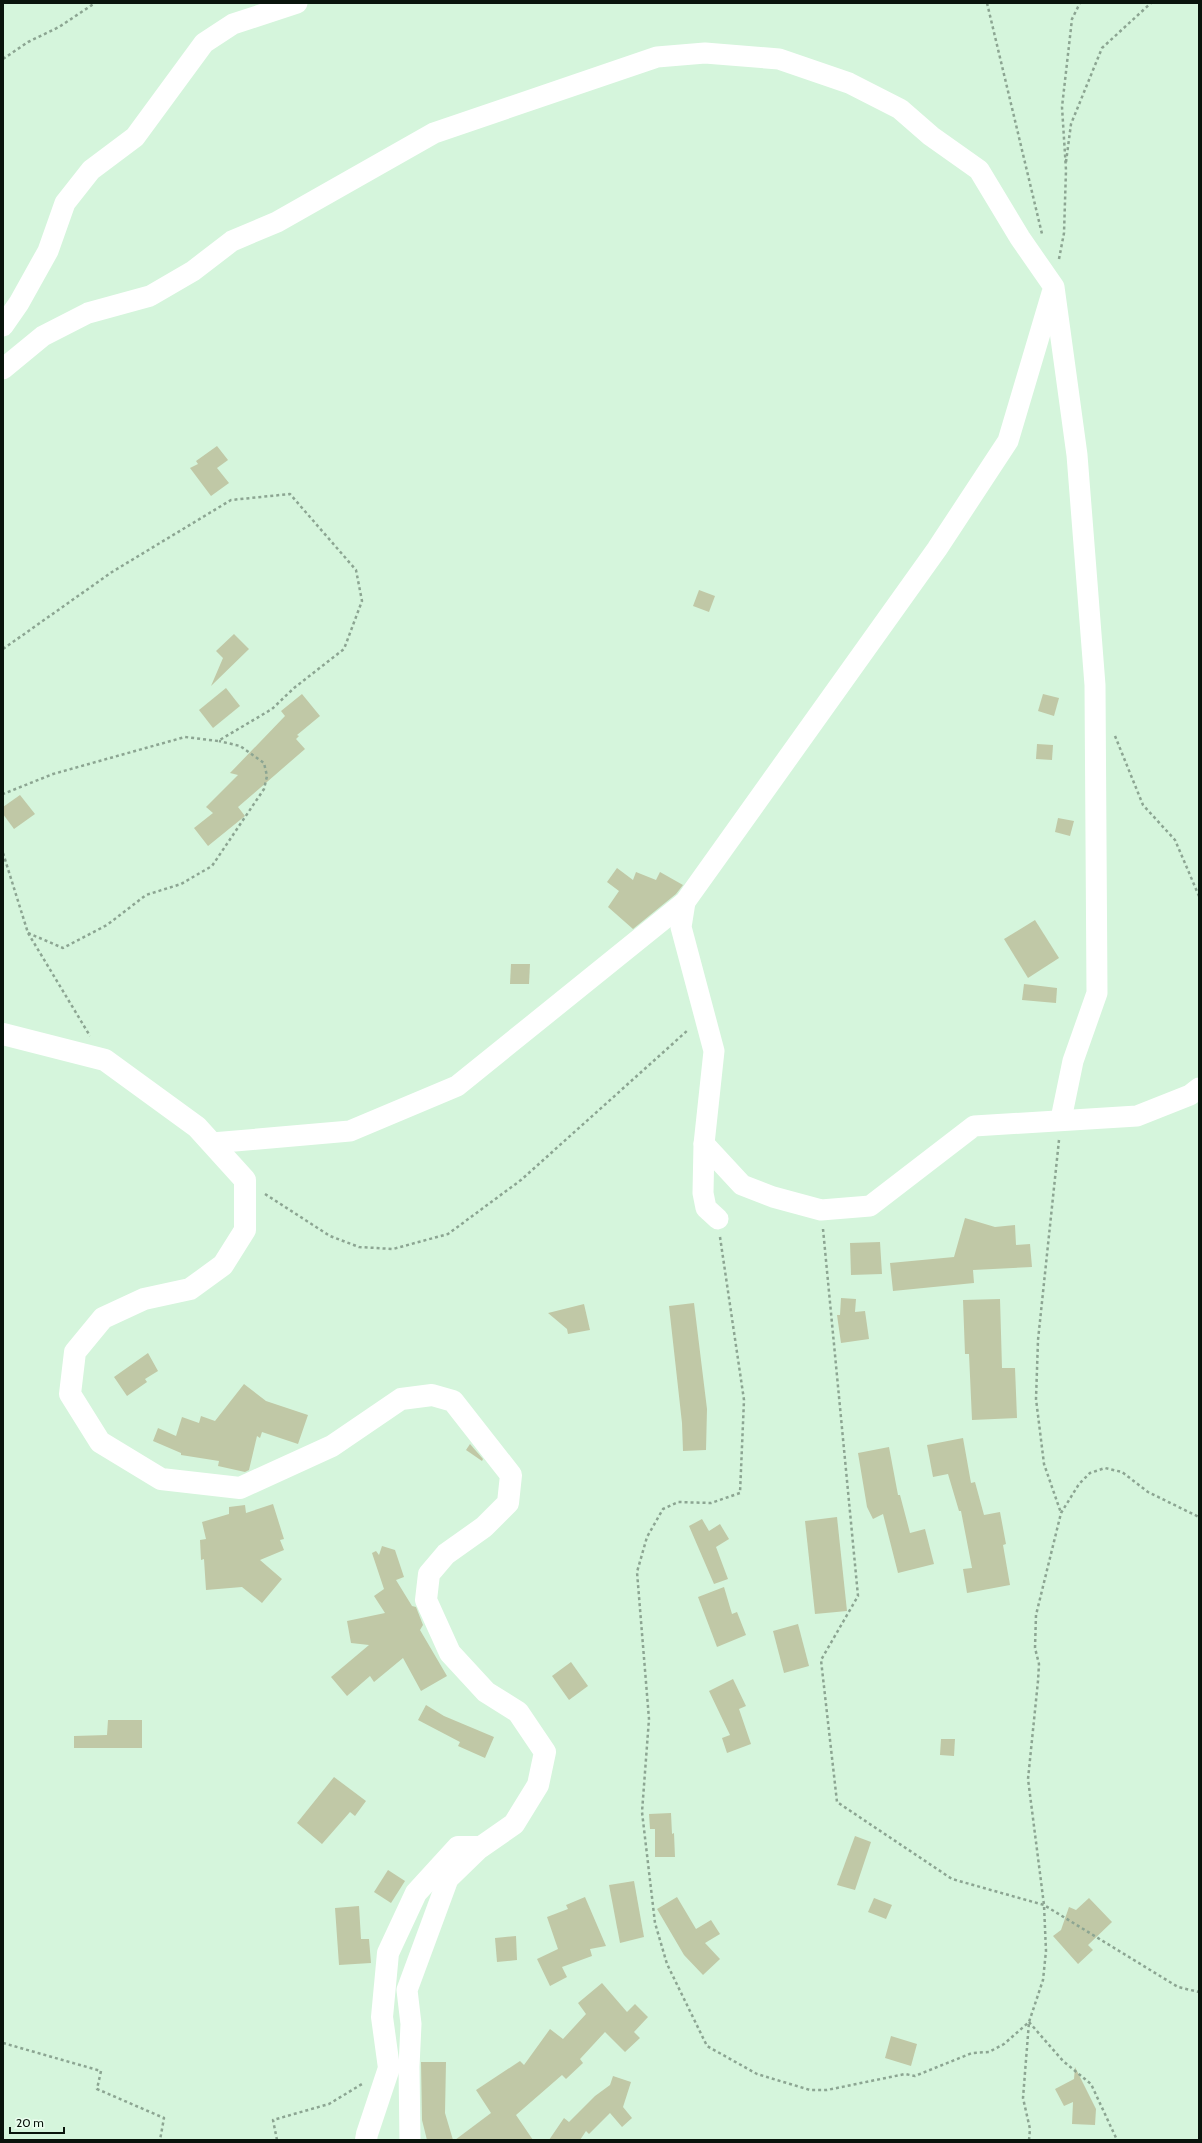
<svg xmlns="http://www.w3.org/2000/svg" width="1202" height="2143" font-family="Cabin,sans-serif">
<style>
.building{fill:#c0c8a6}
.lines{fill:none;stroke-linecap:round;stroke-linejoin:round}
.path{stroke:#8ca592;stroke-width:2.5;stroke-dasharray:3 3;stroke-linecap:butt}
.minor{stroke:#fff;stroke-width:21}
.tertiary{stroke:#fff;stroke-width:22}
</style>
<rect width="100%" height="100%" fill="#d5f5dc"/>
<!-- building -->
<g class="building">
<path d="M217 446 228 460 217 468 229 483 211 496 190 468 198 464 196 461Z"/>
<path d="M699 590 715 596 709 612 693 606Z"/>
<path d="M234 634 249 649 211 686 223 658 216 651Z"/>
<path d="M226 688 240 706 213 728 199 710Z"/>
<path d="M302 694 320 716 297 735 299 736 296 739 305 749 238 807 245 816 208 846 194 828 213 813 206 807 238 775 230 773 285 716 281 711Z"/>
<path d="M1043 694 1059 698 1054 716 1038 711Z"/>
<path d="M1037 744 1053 745 1052 760 1036 759Z"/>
<path d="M20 795 35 814 14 829 3 814V807Z"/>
<path d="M1058 818 1074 821 1070 836 1055 832Z"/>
<path d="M617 868 633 880 636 872 656 880 660 872 683 885 676 894 633 929 608 907 619 891 607 882Z"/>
<path d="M1035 920 1059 958 1028 978 1004 939Z"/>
<path d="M511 964H530L529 984H510Z"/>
<path d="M1024 984 1057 988 1056 1003 1022 1000Z"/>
<path d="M965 1218 995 1227 1015 1225 1016 1245 1030 1244 1032 1267 973 1270 974 1283 893 1291 890 1263 954 1257Z"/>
<path d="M880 1242 882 1274 851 1275 850 1243Z"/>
<path d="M841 1298 856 1299 855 1312 865 1311 869 1339 841 1343 837 1315H840Z"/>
<path d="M1000 1299 1002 1368H1015L1017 1418 972 1420 969 1354H965L963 1300Z"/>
<path d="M694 1303 707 1409 706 1450 683 1451 682 1423 669 1306Z"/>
<path d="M584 1304 590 1330 568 1334 567 1329 548 1313Z"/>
<path d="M148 1353 158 1371 145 1379 147 1382 127 1396 114 1377Z"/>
<path d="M244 1384 266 1401 308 1415 298 1444 262 1432 260 1438 257 1436 249 1470 245 1472 218 1466 219 1461 181 1455V1453L153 1441 158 1428 176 1436 182 1417 199 1423 201 1416 215 1421Z"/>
<path d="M963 1438 971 1483 975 1482 984 1515 1000 1512 1006 1544 1003 1545 1010 1585 967 1593 963 1569 972 1568 961 1511H959L948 1474 933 1477 927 1445Z"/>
<path d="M470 1444 483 1459 482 1461 466 1450Z"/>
<path d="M889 1447 898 1495H900L910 1533 925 1529 934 1564 898 1573 883 1514 873 1519 867 1507 858 1453Z"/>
<path d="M273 1504 284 1539 280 1540 284 1550 260 1560 282 1579 262 1603 242 1587 206 1590 204 1559 201 1560 200 1540 206 1539 202 1522 229 1514V1507L245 1505 246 1513Z"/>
<path d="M837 1517 847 1611 815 1614 805 1521Z"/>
<path d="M702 1519 709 1531 720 1524 729 1539 716 1547 728 1579 714 1584 689 1526Z"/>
<path d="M382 1546 395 1550 404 1577 396 1580 412 1606 416 1607 423 1625 420 1630 447 1676 421 1691 403 1658 374 1682 370 1676 347 1696 331 1677 369 1645 351 1643 347 1621 385 1613 374 1596 384 1589 372 1553 376 1551 379 1555Z"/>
<path d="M724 1587 732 1614 737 1612 746 1635 717 1647 698 1597Z"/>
<path d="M798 1624 809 1666 784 1673 773 1631Z"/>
<path d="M571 1662 588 1686 569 1700 552 1676Z"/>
<path d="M733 1679 746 1706 739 1709 751 1744 727 1753 722 1738 730 1735 709 1691Z"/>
<path d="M426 1705 444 1716 494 1737 485 1758 458 1746 460 1742 418 1720Z"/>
<path d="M108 1720H142V1748H74V1736L107 1735Z"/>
<path d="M941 1739H955L954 1756 940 1755Z"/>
<path d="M334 1777 366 1801 355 1816 350 1812 322 1844 297 1823Z"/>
<path d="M671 1813 672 1834 674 1833 675 1857H655V1829H650L649 1814Z"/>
<path d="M855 1836 871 1842 855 1890 837 1885Z"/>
<path d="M388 1870 405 1881 391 1903 374 1892Z"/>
<path d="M634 1881 644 1937 620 1943 609 1885Z"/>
<path d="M585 1897 606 1946 590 1949 592 1956 562 1967 567 1977 550 1986 537 1959 558 1949 547 1917 568 1909 566 1905Z"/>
<path d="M677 1897 696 1929 711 1920 720 1934 705 1943 720 1959 703 1975 684 1955 657 1909Z"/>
<path d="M874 1898 892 1905 886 1919 868 1912Z"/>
<path d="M1089 1898 1112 1922 1088 1945 1093 1950 1078 1964 1053 1936 1061 1930 1069 1907 1076 1910Z"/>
<path d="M359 1906 361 1939H369L371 1963 339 1965 335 1908Z"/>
<path d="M516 1936 517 1960 497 1962 495 1938Z"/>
<path d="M602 1983 627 2012 635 2004 648 2017 634 2032 640 2038 625 2052 605 2032 580 2059 583 2063 566 2079 562 2075 516 2115 533 2140H455L491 2113 476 2090 520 2061 524 2065 550 2029 563 2039 586 2014 578 2003Z"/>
<path d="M891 2036 917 2044 911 2066 885 2058Z"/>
<path d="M421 2062H446L445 2113 453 2140H427L422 2120Z"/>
<path d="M1075 2067 1096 2109 1095 2125 1072 2124 1073 2102 1064 2106 1055 2089 1074 2079Z"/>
<path d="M613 2076 631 2082 623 2107 632 2118 622 2127 610 2113 589 2134 586 2131 580 2140H549L564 2118 569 2122 595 2096 610 2085Z"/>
</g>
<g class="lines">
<!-- path -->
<g class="path">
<path d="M987 3 1042 234"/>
<path d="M3 59 28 42 59 27 95 3"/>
<path d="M1066 162 1071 124 1102 48 1151 3"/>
<path d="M1059 259 1064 233 1066 170 1062 107 1072 19 1080 3"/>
<path d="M3 649 112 572 231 500 290 494 356 570 362 601 344 649 294 688 272 709 218 741 185 737 53 774 3 794"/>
<path d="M1115 736 1143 805 1175 840 1199 896"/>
<path d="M3 853 28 933 90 1036"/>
<path d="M28 933 63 948 107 925 146 895 181 884 212 866 264 789 267 776 264 763 240 746 219 741"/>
<path d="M1059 1140 1038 1340 1036 1399 1044 1464 1061 1513"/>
<path d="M265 1194 330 1236 359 1247 393 1249 448 1234 521 1180 688 1030"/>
<path d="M823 1229 858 1596 821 1660 837 1802 952 1879 1044 1905 1178 1987 1199 1992"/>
<path d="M720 1237 744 1400 740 1493 711 1503 678 1502 663 1509 647 1537 637 1572 649 1719 642 1812 655 1923 667 1964 707 2046 757 2074 810 2090H827L905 2074 915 2076 972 2053 989 2052 1004 2044 1029 2022 1043 1980 1046 1951 1044 1905 1028 1779 1038 1681 1039 1664 1035 1648 1036 1615 1061 1513 1079 1484 1090 1473 1105 1468 1122 1472 1148 1492 1199 1517"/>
<path d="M1029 2022 1063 2061 1091 2084 1117 2140"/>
<path d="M3 2043 101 2071 97 2089 164 2118 160 2140"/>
<path d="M277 2140 273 2120 329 2104 362 2084"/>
<path d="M1029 2140 1030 2129 1023 2098 1029 2022"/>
</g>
<!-- minor -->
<g class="minor">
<path d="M3 326 19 303 48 251 65 203 91 170 135 137 204 43 233 24 297 3"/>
<path d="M3 369 43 336 88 313 150 296 193 271 232 241 277 222 434 133 657 57 705 53 779 59 849 83 900 109 931 136 979 170 1020 238 1054 287 1077 455 1095 685 1097 993 1073 1061 1061 1119"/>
<path d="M685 902 681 927 714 1051 704 1144 703 1193 706 1208 718 1219"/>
<path d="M212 1143 350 1131 457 1086 685 902 937 549 1008 441 1052 293"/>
<path d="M704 1144 742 1185 773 1197 821 1210 870 1206 974 1126 1137 1116 1190 1095 1199 1088"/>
<path d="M410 2140 409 2067 411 2024 407 1990 448 1879 481 1847"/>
</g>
<!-- tertiary -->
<path class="tertiary" d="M3 1034 105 1060 197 1127 245 1180V1230L223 1265 190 1289 144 1299 103 1318 75 1352 70 1394 100 1442 161 1479 240 1488 332 1446 401 1399 432 1395 453 1401 511 1475 508 1503 484 1527 446 1554 429 1574 426 1600 450 1653 486 1692 518 1712 545 1752 538 1785 514 1824 481 1847H458L416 1893 388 1953 382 2017 389 2068 367 2134 366 2140"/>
</g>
<!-- border -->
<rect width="1202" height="2143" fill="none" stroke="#09140c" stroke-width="8"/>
<!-- scale -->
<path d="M10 2127v6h54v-6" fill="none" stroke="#09140c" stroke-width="2"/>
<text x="16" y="2127" font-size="12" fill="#09140c" stroke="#ebfeef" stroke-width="3" paint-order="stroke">20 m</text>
</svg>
